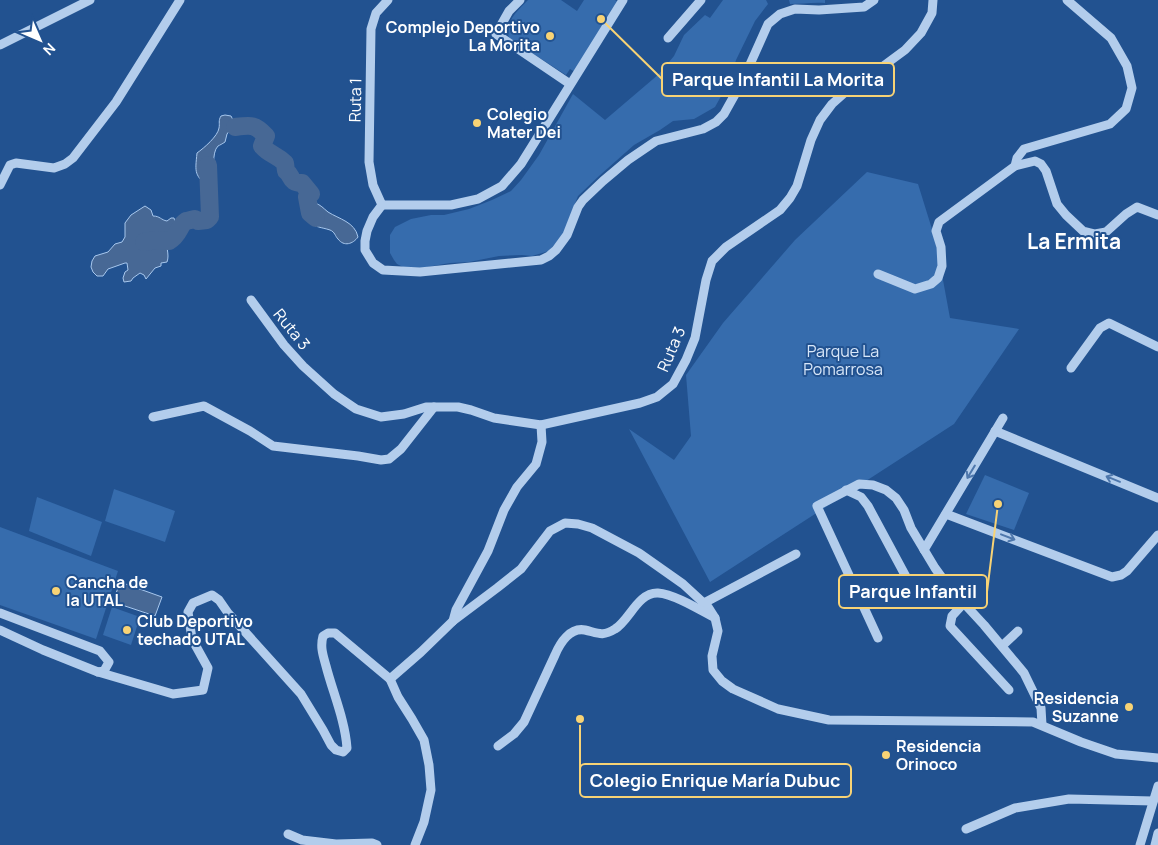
<svg xmlns="http://www.w3.org/2000/svg" width="1158" height="845" font-family="Manrope,sans-serif">
<style>
.green{fill:#366cad}
.water{fill:#476895;stroke:#a7c7ed}
.lines{fill:none;stroke-linecap:round;stroke-linejoin:round}
.river{stroke:#476895;stroke-width:18}
.minor{stroke:#b3cdec;stroke-width:9}
.oneway{stroke:#4e77ac}
.poi-dot{fill:#f8d375;stroke:#225290;stroke-width:2}
.labels{text-anchor:middle;stroke-width:4;stroke-linejoin:round;paint-order:stroke}
.poi-label{font-size:16px;font-weight:bold;fill:#fff;stroke:#225290;text-anchor:start}
.street-label{font-size:16px;fill:#fff;stroke:#225290}
.park-label{font-size:16px;fill:#d8e7f9;stroke:#225290}
.district-label{font-size:21px;font-weight:bold;fill:#fff;stroke:#225290}
.leader{fill:none;stroke:#f8d375;stroke-width:2}
.callout-dot{fill:#f8d375;stroke:#225290;stroke-width:2}
.callout{fill:#225290;stroke:#f8d375;stroke-width:2}
.callout-label{font-size:18px;text-anchor:middle;font-weight:bold;fill:#fff}
</style>
<rect width="100%" height="100%" fill="#225290"/>
<!-- green -->
<g class="green">
<path d="M528 0H561L577 11 584 0H615L620 3 577 73 570 69 566 75 509 38C504 22 518 10 528 0Z"/>
<path d="M723 0H766L768 4 755 21 736 60 729 82 715 107 694 119 673 121 660 130 634 145 599 176 578 196 563 234 555 244 549 251 532 256 522 255 499 256 469 262 450 263 421 268 403 267 397 264 394 260 390 253V235L395 227 411 219 431 215H444L469 209 492 200 511 191 521 180 539 155 573 94 605 120 659 74 674 56 684 35 705 15 710 18Z"/>
<path d="M789 0H825V3C813 2 802 4 790 4Z"/>
<path d="M867 172 918 184 936 242 950 318 1019 329 954 424 710 582 629 429 674 460 691 436 686 375 723 323 795 240Z"/>
<path d="M985 475 1029 493 1014 530 966 514Z"/>
<path d="M114 489 175 511 165 542 105 521Z"/>
<path d="M37 497 102 522 91 556 29 531Z"/>
<path d="M0 527 118 571 96 639 0 605Z"/>
<path d="M112 607 140 617 131 645 103 635Z"/>
</g>
<!-- water -->
<g class="water">
<path d="M225 115 231 116 234 122C239 125 243 121 248 118L256 122 259 125V128L257 131H253L248 129 238 131 231 129 227 134 225 142C222 144 220 145 218 146 211 153 215 172 213 181 213 183 211 187 210 188 194 175 195 173 197 153 204 148 218 136 219 128 220 123 218 121 221 116Z"/>
<path d="M311 194 315 203C321 205 323 208 328 212 339 219 355 222 358 237 353 244 344 247 338 239 335 236 335 232 330 230 321 227 316 228 308 221 304 212 303 201 311 194Z"/>
<path d="M145 206 151 210 153 216C160 216 161 220 167 221L171 218H174L175 222C172 227 168 232 167 237 165 246 170 254 167 262L161 263V266L155 268 146 279 144 275 140 273 133 278 131 281 124 282 123 278 125 272 128 270 127 263H125L108 269 103 276H97L93 272 91 267 92 261 95 256 108 252 115 244 122 242 125 237V223L131 215Z"/>
<path d="M120 582 162 597 155 616 113 602Z"/>
</g>
<g class="lines">
<!-- river -->
<g class="river">
<path d="M235 127C251 125 255 124 266 136L262 146C270 155 277 155 285 163L286 171C293 176 289 183 302 183L311 194 307 197 310 213 316 218"/>
<path d="M144 242 157 240 169 241C180 235 179 225 186 221 187 221 194 219 195 219L198 221 207 220 210 217 208 165"/>
</g>
<!-- minor -->
<g class="minor">
<path d="M520 0 509 11 496 34 570 84"/>
<path d="M668 38 701 0"/>
<path d="M0 45 90 0"/>
<path d="M1015 166 1017 158 1024 149 1110 124 1126 109 1132 88 1127 66 1111 38 1067 0"/>
<path d="M0 185 10 165 16 163 54 168 65 164 73 158 116 102 180 0"/>
<path d="M382 205 373 217 367 231 365 241V250L373 263 383 270 420 272 541 260 549 256 556 250 567 235 578 207 583 200 603 181 628 160 656 141 703 129 716 122 724 114 743 80 768 24 780 14 795 9 819 10 864 7 874 0"/>
<path d="M382 205H451L478 199 502 186 521 164 623 0"/>
<path d="M382 205 373 185 369 162 371 29 376 13 388 0"/>
<path d="M878 274 915 289 931 284 938 278 942 266 941 247 936 231 939 222 1015 166 1035 161 1041 164 1046 171 1057 204 1066 215 1083 231 1095 234 1106 232 1126 214 1137 207 1158 215"/>
<path d="M251 300 284 345 303 366 334 394 356 409 381 417 404 414 426 407H458L471 410 494 418 541 425 640 403 657 397 673 384 686 360 695 338 706 280 712 261 726 247 780 210 790 198 797 186 811 140 820 120 832 104 850 88 867 78 905 50 921 33 932 13 933 0"/>
<path d="M1071 368 1100 328 1109 323 1158 347"/>
<path d="M153 417 204 406 250 431 273 446 358 456 381 460 389 459 401 449 434 407"/>
<path d="M995 431 1158 498"/>
<path d="M846 490 861 497 868 506 918 599"/>
<path d="M946 514 1112 577 1121 575 1127 571 1158 535"/>
<path d="M924 550 1003 418"/>
<path d="M704 603 796 554"/>
<path d="M964 603 952 616 950 626 1009 690"/>
<path d="M0 613 100 651 109 662 104 671 98 672"/>
<path d="M453 621 456 610 488 551 504 510 517 487 536 464 542 442 541 425"/>
<path d="M0 630 43 650 98 672 173 694 203 690 208 668 192 639 188 612 193 603 212 595 219 600 228 613 301 694 323 730 331 745 336 750 343 752 347 748C345 720 333 693 326 666 323 655 320 647 323 636L328 633H335L390 679 398 697 412 719 424 740 429 765 431 790 424 822 415 845"/>
<path d="M878 638 817 506 859 484 873 485 886 490 896 498 904 510 911 528 935 568 948 586 984 625 1024 673 1041 708 1042 725"/>
<path d="M1002 646 1018 631"/>
<path d="M390 679 421 652 453 621 497 588 521 569 550 531 565 523 578 524 592 528 639 553 683 584 708 607 715 618 718 631 712 656 713 670 722 681 733 689 778 709 829 720 1033 722 1081 742 1116 754 1158 758"/>
<path d="M498 746 514 734 524 722 555 655C560 643 570 627 585 630 598 633 602 637 615 629 629 621 638 592 658 593 674 594 700 610 715 618"/>
<path d="M966 829 1015 808 1069 799 1153 801"/>
<path d="M288 834 302 840 336 844 372 843 377 845"/>
<path d="M1140 845 1158 786"/>
<path d="M1155 845 1158 833"/>
</g>
</g>
<!-- one-way arrows -->
<defs><path id="oneway-shaft" d="M-6 0H5M1.5-3L5.5 0L1.5 3" fill="none" stroke-width="1.6" stroke-linecap="round" stroke-linejoin="round" transform="scale(1.25)"/></defs>
<g class="oneway">
<use href="#oneway-shaft" transform="translate(971 472) rotate(121)"/>
<use href="#oneway-shaft" transform="translate(1113 479) rotate(-158)"/>
<use href="#oneway-shaft" transform="translate(1008 537) rotate(21)"/>
</g>
<!-- markers -->
<g class="poi-dot">
<circle cx="550" cy="36" r="5"/>
<circle cx="477" cy="123" r="5"/>
<circle cx="56" cy="591" r="5"/>
<circle cx="127" cy="630" r="5"/>
<circle cx="1129" cy="707" r="5"/>
<circle cx="886" cy="755" r="5"/>
</g>
<g class="labels">
<!-- poi labels -->
<g class="poi-label">
<text x="540" y="33" text-anchor="end">Complejo Deportivo<tspan x="540" dy="18">La Morita</tspan></text>
<text x="487" y="120">Colegio<tspan x="487" dy="18">Mater Dei</tspan></text>
<text x="66" y="588">Cancha de<tspan x="66" dy="18">la UTAL</tspan></text>
<text x="137" y="627">Club Deportivo<tspan x="137" dy="18">techado UTAL</tspan></text>
<text x="1119" y="704" text-anchor="end">Residencia<tspan x="1119" dy="18">Suzanne</tspan></text>
<text x="896" y="752">Residencia<tspan x="896" dy="18">Orinoco</tspan></text>
</g>
<!-- street labels -->
<g class="street-label">
<text transform="translate(355 100) rotate(-89)" y="6">Ruta 1</text>
<text transform="translate(292 329) rotate(51)" y="6">Ruta 3</text>
<text transform="translate(671 349) rotate(-67)" y="6">Ruta 3</text>
</g>
<!-- park labels -->
<g class="park-label">
<text x="843" y="357">Parque La<tspan x="843" dy="18">Pomarrosa</tspan></text>
</g>
<!-- district labels -->
<g class="district-label">
<text x="1074" y="249">La Ermita</text>
</g>
</g>
<!-- callouts -->
<path class="leader" d="M601 19L662 79M998 504L987 592M580 719L580 781"/>
<g class="callout-dot">
<circle cx="601" cy="19" r="5"/>
<circle cx="998" cy="504" r="5"/>
<circle cx="580" cy="719" r="5"/>
</g>
<g class="callout">
<rect x="662" y="63" width="232" height="33" rx="5"/>
<rect x="839" y="575" width="148" height="33" rx="5"/>
<rect x="580" y="764" width="271" height="33" rx="5"/>
</g>
<g class="callout-label">
<text x="778" y="86">Parque Infantil La Morita</text>
<text x="913" y="598">Parque Infantil</text>
<text x="715" y="787">Colegio Enrique María Dubuc</text>
</g>
<!-- north arrow -->
<g transform="translate(40 40) rotate(135)" stroke="#225290" stroke-width="4" paint-order="stroke">
<path d="M0-4L9 19L0 12L-9 19Z" fill="#ffffff"/>
<text y="-8" font-size="14" font-weight="bold" text-anchor="middle" fill="#ffffff">N</text>
</g>
</svg>
